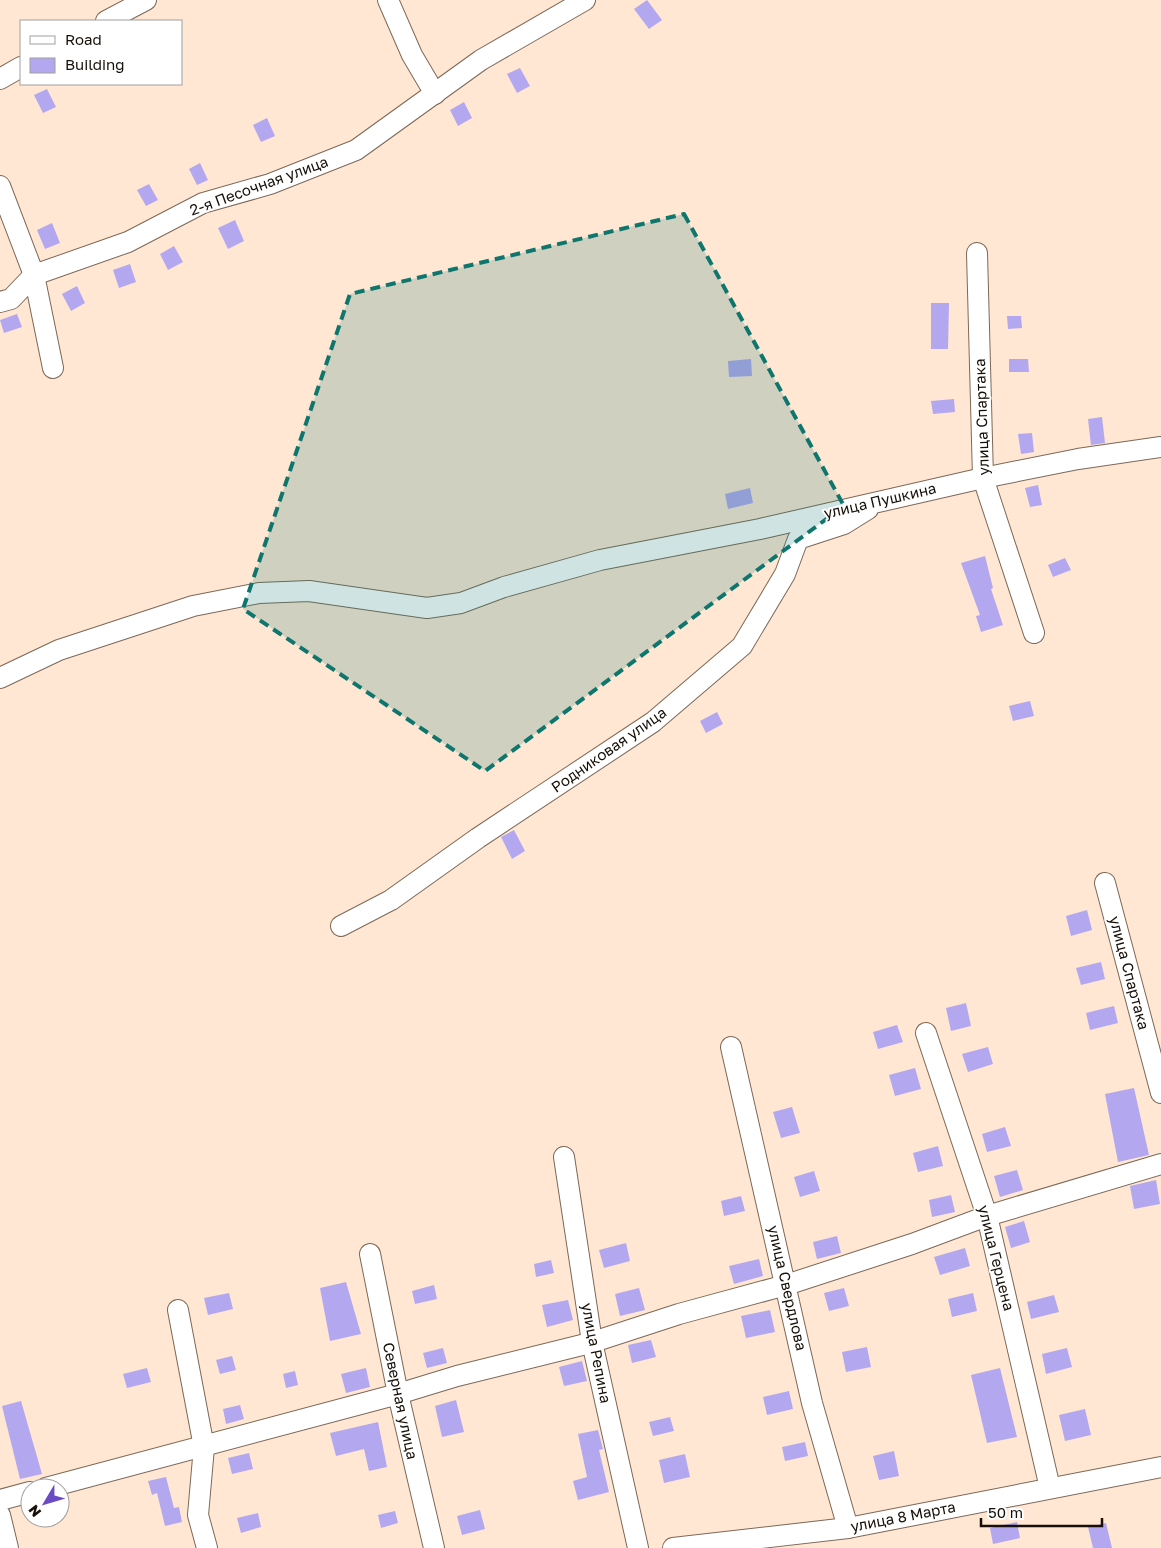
<svg xmlns="http://www.w3.org/2000/svg" width="1161" height="1548" font-family="'Golos Text',sans-serif">
<style>
.building{fill:#b3a8f0}
.lines{fill:none;stroke-linecap:round;stroke-linejoin:round}
.minor-casing{stroke:#7c6857;stroke-width:22}
.minor{stroke:#fff;stroke-width:20}
.marked{fill:#0f766e;fill-opacity:0.2;stroke:#0f766e;stroke-width:4;stroke-dasharray:10 6;stroke-linejoin:round}
.labels{text-anchor:middle;stroke-width:4;stroke-linejoin:round;paint-order:stroke}
.street-label{font-size:15px;fill:#171009;stroke:#fff}
</style>
<rect width="100%" height="100%" fill="#ffe7d4"/>
<!-- building -->
<g class="building">
<path d="M647 0 662 20 649 29 634 9Z"/>
<path d="M520 68 530 86 517 93 507 74Z"/>
<path d="M47 89 56 107 43 113 34 95Z"/>
<path d="M464 102 472 118 458 126 450 110Z"/>
<path d="M267 118 275 136 261 142 253 125Z"/>
<path d="M200 163 208 180 197 185 189 169Z"/>
<path d="M149 184 158 200 146 206 137 190Z"/>
<path d="M235 220 244 241 228 249 218 228Z"/>
<path d="M52 223 60 243 45 249 37 230Z"/>
<path d="M174 246 183 262 168 270 160 254Z"/>
<path d="M130 264 136 282 119 288 113 270Z"/>
<path d="M77 286 85 303 71 311 62 294Z"/>
<path d="M931 303H949L948 349H931Z"/>
<path d="M17 314 22 327 4 333 0 320Z"/>
<path d="M1007 316H1021L1022 328 1008 329Z"/>
<path d="M751 359 752 376 729 377 728 361Z"/>
<path d="M1009 359H1028L1029 372H1009Z"/>
<path d="M954 399 955 412 933 414 931 401Z"/>
<path d="M1102 417 1105 443 1091 445 1088 419Z"/>
<path d="M1032 433 1034 452 1021 454 1018 434Z"/>
<path d="M1038 485 1042 505 1030 507 1025 488Z"/>
<path d="M750 488 753 503 728 509 725 494Z"/>
<path d="M985 556 993 588 991 589 1003 625 981 632 976 616 980 615 961 563Z"/>
<path d="M1065 558 1071 570 1053 577 1048 565Z"/>
<path d="M1030 701 1034 716 1013 721 1009 706Z"/>
<path d="M717 712 723 724 706 733 700 721Z"/>
<path d="M514 830 525 851 512 859 501 837Z"/>
<path d="M1087 910 1092 930 1071 936 1066 916Z"/>
<path d="M1101 962 1105 979 1081 985 1076 968Z"/>
<path d="M966 1003 971 1026 951 1031 946 1008Z"/>
<path d="M1114 1006 1118 1023 1090 1030 1086 1013Z"/>
<path d="M897 1025 903 1042 878 1049 873 1032Z"/>
<path d="M988 1047 993 1064 968 1072 962 1054Z"/>
<path d="M915 1068 921 1089 895 1096 889 1075Z"/>
<path d="M1134 1088 1149 1155 1118 1162 1105 1094Z"/>
<path d="M792 1107 800 1133 781 1138 773 1112Z"/>
<path d="M1005 1127 1011 1146 987 1152 982 1134Z"/>
<path d="M938 1146 943 1166 918 1172 913 1153Z"/>
<path d="M1017 1170 1023 1190 1000 1197 994 1176Z"/>
<path d="M814 1171 820 1191 800 1197 794 1177Z"/>
<path d="M1156 1180 1160 1204 1134 1209 1130 1186Z"/>
<path d="M951 1195 955 1212 932 1217 929 1200Z"/>
<path d="M741 1196 745 1211 724 1216 721 1201Z"/>
<path d="M1024 1221 1030 1242 1011 1248 1005 1227Z"/>
<path d="M837 1236 841 1253 817 1259 813 1242Z"/>
<path d="M626 1243 630 1261 604 1268 599 1250Z"/>
<path d="M965 1248 970 1266 940 1275 934 1257Z"/>
<path d="M759 1259 763 1276 734 1284 729 1266Z"/>
<path d="M551 1260 554 1273 536 1277 534 1264Z"/>
<path d="M346 1282 361 1334 330 1341 320 1288Z"/>
<path d="M434 1285 437 1299 415 1304 412 1291Z"/>
<path d="M639 1288 645 1310 620 1316 615 1294Z"/>
<path d="M844 1288 849 1306 829 1311 824 1293Z"/>
<path d="M229 1293 233 1309 208 1315 204 1298Z"/>
<path d="M973 1293 977 1311 952 1317 948 1299Z"/>
<path d="M1054 1295 1059 1312 1031 1319 1027 1302Z"/>
<path d="M568 1300 573 1320 547 1327 542 1305Z"/>
<path d="M770 1310 775 1332 746 1338 741 1316Z"/>
<path d="M651 1340 656 1357 632 1363 628 1345Z"/>
<path d="M867 1347 871 1367 846 1372 842 1352Z"/>
<path d="M443 1348 447 1363 427 1368 423 1353Z"/>
<path d="M1067 1348 1072 1367 1046 1374 1042 1354Z"/>
<path d="M232 1356 236 1370 220 1374 216 1360Z"/>
<path d="M582 1361 587 1381 564 1386 559 1367Z"/>
<path d="M147 1368 151 1382 127 1388 123 1374Z"/>
<path d="M366 1368 370 1387 346 1393 341 1374Z"/>
<path d="M1000 1368 1017 1437 987 1443 971 1375Z"/>
<path d="M295 1371 298 1385 286 1388 283 1374Z"/>
<path d="M789 1391 793 1409 767 1415 763 1397Z"/>
<path d="M456 1400 464 1432 442 1437 435 1406Z"/>
<path d="M21 1401 42 1474 20 1479 2 1406Z"/>
<path d="M240 1405 244 1419 226 1424 223 1409Z"/>
<path d="M1085 1409 1091 1435 1065 1441 1059 1415Z"/>
<path d="M670 1417 674 1431 653 1436 649 1422Z"/>
<path d="M378 1422 387 1467 369 1471 364 1449 336 1456 330 1433Z"/>
<path d="M598 1430 603 1449 599 1450 609 1492 578 1500 573 1481 587 1477 578 1434Z"/>
<path d="M805 1442 808 1456 785 1461 782 1447Z"/>
<path d="M894 1451 899 1476 879 1480 873 1456Z"/>
<path d="M249 1453 253 1469 232 1474 228 1458Z"/>
<path d="M685 1454 690 1477 664 1483 659 1460Z"/>
<path d="M166 1477 174 1508 179 1507 182 1522 165 1526 157 1493 152 1495 148 1481Z"/>
<path d="M480 1510 485 1529 462 1535 457 1516Z"/>
<path d="M395 1511 398 1523 381 1528 378 1515Z"/>
<path d="M258 1513 261 1527 241 1533 237 1518Z"/>
<path d="M1017 1522 1020 1538 993 1544 990 1528Z"/>
<path d="M1106 1523 1112 1548H1093L1088 1527Z"/>
</g>
<g class="lines">
<!-- minor casing -->
<g class="minor-casing">
<g id="minor">
<path d="M388 0 412 55 435 94"/>
<path d="M106 21 146 0"/>
<path d="M0 79 21 67"/>
<path d="M0 186 34 275 53 368"/>
<path d="M977 253 983 478 1034 633"/>
<path d="M0 302 11 299 34 275 128 242 203 203 270 184 356 150 481 60 585 0"/>
<path d="M0 678 59 650 193 606 259 593 309 591 427 608 461 603 504 587 600 560 760 529 983 478 1078 459 1161 447"/>
<path d="M1105 883 1161 1093"/>
<path d="M341 926 391 900 478 838 653 722 742 646 785 574 798 539 844 524 868 509"/>
<path d="M926 1033 987 1216 1050 1488"/>
<path d="M731 1047 812 1403 848 1528"/>
<path d="M564 1157 592 1342 638 1548"/>
<path d="M370 1254 398 1394 434 1548"/>
<path d="M178 1310 204 1447 198 1515 207 1548"/>
<path d="M46 1488 398 1394 457 1376 590 1343 679 1314 786 1285 912 1244 987 1216 1161 1164"/>
<path d="M0 1500 30 1492"/>
<path d="M0 1515 8 1548"/>
<path d="M673 1548 848 1528 1161 1467"/>
</g>
</g>
<!-- minor -->
<use href="#minor" class="minor"/>
</g>
<!-- marked area -->
<path class="marked" d="M684 214 844 506 485 771 243 609 350 294Z"/>
<g class="labels">
<!-- street labels -->
<g class="street-label">
<text transform="translate(259 186) rotate(-20)" y="5">2-я Песочная улица</text>
<text transform="translate(982 417) rotate(-92)" y="5">улица Спартака</text>
<text transform="translate(880 501) rotate(-13)" y="5">улица Пушкина</text>
<text transform="translate(609 750) rotate(-35)" y="5">Родниковая улица</text>
<text transform="translate(1129 973) rotate(75)" y="5">улица Спартака</text>
<text transform="translate(996 1258) rotate(76)" y="5">улица Герцена</text>
<text transform="translate(787 1288) rotate(77)" y="5">улица Свердлова</text>
<text transform="translate(596 1353) rotate(79)" y="5">улица Репина</text>
<text transform="translate(400 1401) rotate(78)" y="5">Северная улица</text>
<text transform="translate(903 1517) rotate(-11)" y="5">улица 8 Марта</text>
</g>
</g>
<!-- legend -->
<rect x="20" y="20" width="162" height="65" fill="#ffffff" stroke="#a29f9d"/>
<rect x="30" y="36" width="25" height="8" fill="#ffffff" stroke="#a29f9d"/>
<text x="65" y="45" font-size="15" fill="#171009">Road</text>
<rect x="30" y="58" width="25" height="15" fill="#b3a8f0" stroke="#a29f9d"/>
<text x="65" y="70" font-size="15" fill="#171009">Building</text>
<!-- north arrow -->
<g transform="translate(45 1503) rotate(232)"><circle r="24" fill="#ffffff" stroke="#a29f9d"/>
<path d="M0-4L9 19L0 12L-9 19Z" fill="#6b4bc4"/>
<text y="-8" font-size="14" font-weight="bold" text-anchor="middle" fill="#171009">N</text>
</g>
<!-- scale -->
<path d="M981 1518v8h121v-8" fill="none" stroke="#171009" stroke-width="2.5"/>
<text x="988" y="1518" font-size="15" fill="#171009" stroke="#ffffff" stroke-width="4" paint-order="stroke">50 m</text>
</svg>
